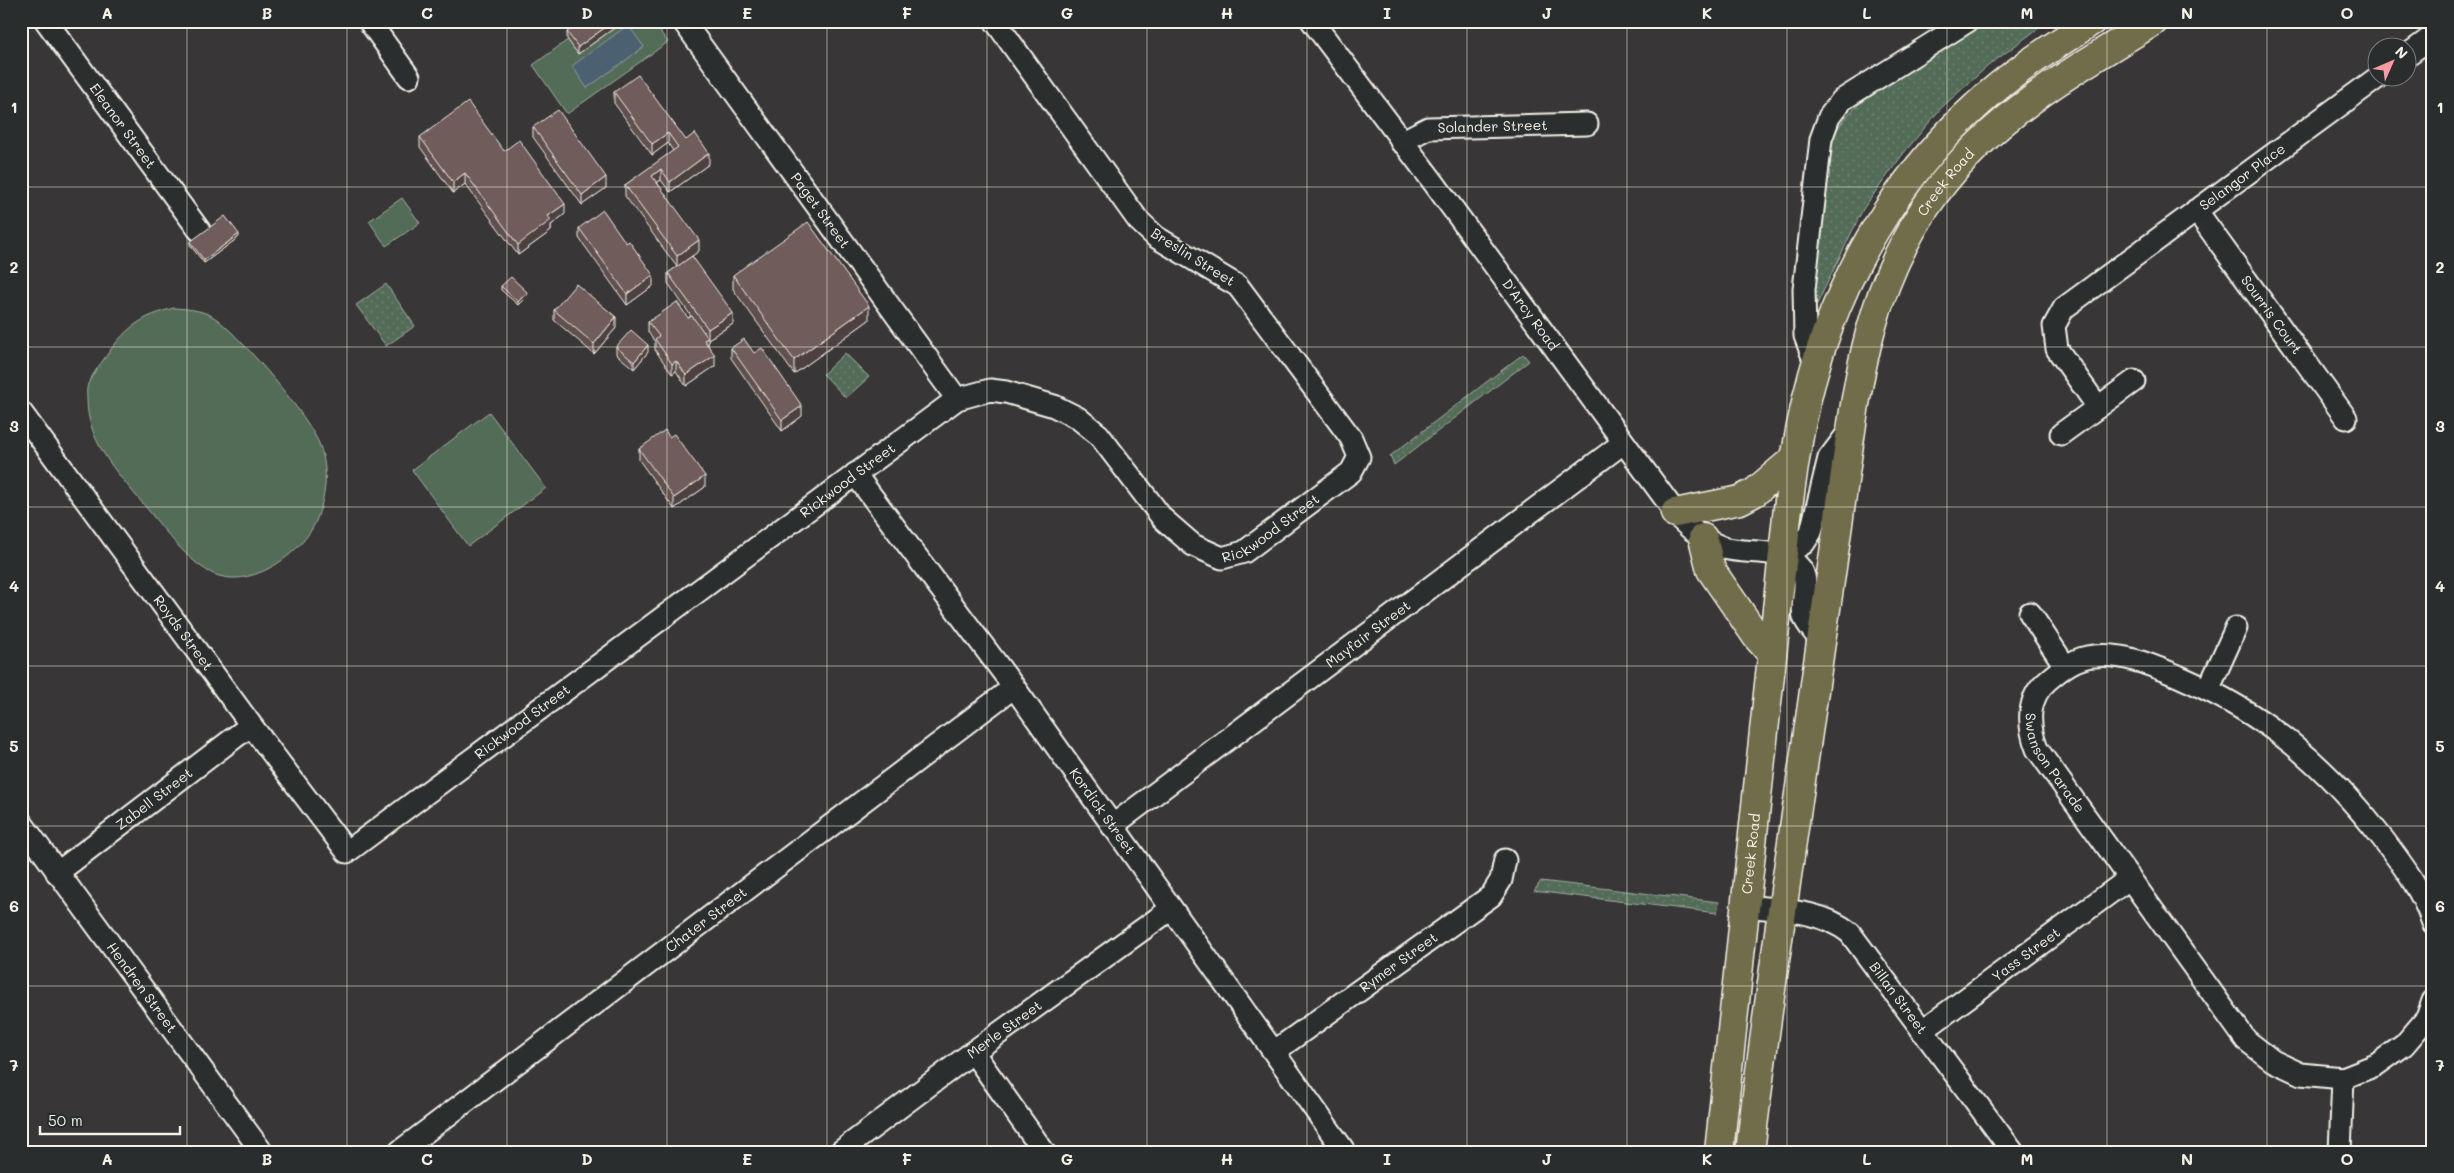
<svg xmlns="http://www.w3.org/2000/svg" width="2454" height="1173" font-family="Mali,sans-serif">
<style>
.green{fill:url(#green-dots);stroke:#a3aea0}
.pitch{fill:#526c59;stroke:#a3aea0}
.water{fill:#4c606f;stroke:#8f9a9f}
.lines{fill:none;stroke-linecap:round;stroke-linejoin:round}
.minor-casing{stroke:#f4f1e8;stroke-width:25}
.major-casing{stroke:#f4f1e8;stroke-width:31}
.minor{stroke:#2a2d2e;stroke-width:21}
.major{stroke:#716d4b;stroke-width:28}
.wall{fill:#5f4f4d;stroke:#f4f1e8}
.shaded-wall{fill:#4e403f;stroke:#f4f1e8}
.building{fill:#6f5c5a;stroke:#f4f1e8}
.grid{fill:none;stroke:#f4f1e8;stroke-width:1;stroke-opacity:0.55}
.labels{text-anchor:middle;stroke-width:4.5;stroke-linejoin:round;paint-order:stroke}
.street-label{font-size:14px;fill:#f4f1e8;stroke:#2a2d2e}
.neatline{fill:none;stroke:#f4f1e8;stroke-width:2}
.grid-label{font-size:16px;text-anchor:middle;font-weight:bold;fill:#f4f1e8}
</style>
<defs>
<pattern id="green-dots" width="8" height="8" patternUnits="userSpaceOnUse" patternTransform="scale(1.25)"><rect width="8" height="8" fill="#526c59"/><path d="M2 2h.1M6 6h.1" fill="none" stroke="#6c8171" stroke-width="1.8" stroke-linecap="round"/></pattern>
</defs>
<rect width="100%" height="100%" fill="#383637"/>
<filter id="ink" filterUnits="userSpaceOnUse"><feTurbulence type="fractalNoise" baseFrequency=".02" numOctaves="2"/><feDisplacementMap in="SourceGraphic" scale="10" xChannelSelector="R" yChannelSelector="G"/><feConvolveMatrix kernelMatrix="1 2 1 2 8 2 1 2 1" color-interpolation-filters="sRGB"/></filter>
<g filter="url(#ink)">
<!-- green -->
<g class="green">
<path d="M1987 21H2048L1988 66 1941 108 1903 154 1863 209 1817 304 1814 303 1830 147C1836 128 1844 117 1859 104Z"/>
<path d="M386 284 415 326 386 346 356 305Z"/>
<path d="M845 353 869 377 846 398 823 374Z"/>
<path d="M1523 354 1529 361 1394 465 1390 456Z"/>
<path d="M1541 881 1719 902 1717 913 1534 891Z"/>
</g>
<!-- pitch -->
<g class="pitch">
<path d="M594 21H652L668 42 567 114 533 65Z"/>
<path d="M402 198 420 223 386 246 369 221Z"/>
<path d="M174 308C190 309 205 310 218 320 243 340 310 417 320 446 329 471 326 496 316 521 303 552 255 587 219 576 194 569 165 531 149 511 122 478 87 445 87 399 87 395 86 389 88 384 93 373 102 362 109 352 128 326 143 316 174 308Z"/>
<path d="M489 412 546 488 468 546 412 470Z"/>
</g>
<!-- water -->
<path class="water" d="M628 25 644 47 587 88 572 66Z"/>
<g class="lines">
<!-- minor casing -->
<g class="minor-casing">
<g id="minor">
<path id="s1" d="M46 21 199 230"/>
<path d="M369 21 409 77"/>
<path id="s2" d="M683 21 957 399"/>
<path id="s3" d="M1312 21 1434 183 1680 519C1693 532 1707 542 1724 548 1748 555 1783 546 1800 568 1811 582 1800 601 1804 617 1807 625 1817 635 1821 642"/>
<path d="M2406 56 2433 36"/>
<path id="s4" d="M1401 142 1428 128 1587 124"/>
<path id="s5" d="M2196 210 2346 418"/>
<path d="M1816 365 1805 336 1804 289 1821 139 1829 117 1842 100 1968 21"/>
<path id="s6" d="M2098 407 2057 349 2054 326 2064 308 2377 78"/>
<path id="s7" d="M21 412 251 725 347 852 957 399 990 390 1006 392 1054 406 1078 418 1099 435 1163 519 1193 545 1222 558 1244 552 1351 472 1359 457 1351 438 1238 286 1156 237 1138 220 995 21"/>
<path d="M2061 434 2134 381"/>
<path id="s8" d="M855 474 1014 687 1345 1152"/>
<path d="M1783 556 1804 543 1811 532 1829 458 1851 429"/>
<path d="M2030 613 2065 666"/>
<path d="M2208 690 2236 628"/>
<path id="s9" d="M21 822 262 1152"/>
<path id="s10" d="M1112 826 1623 443"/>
<path id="s11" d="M57 873 251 725"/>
<path id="s12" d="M1745 906C1779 910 1822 910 1850 933L2013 1152"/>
<path id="s13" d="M2433 923C2423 892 2403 865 2383 839 2324 763 2267 715 2178 676 2151 665 2124 653 2094 656 2076 657 2061 669 2048 680 2026 698 2028 726 2037 749L2246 1040 2273 1061 2301 1074 2343 1078 2376 1065 2404 1045 2427 1018 2433 1001"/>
<path id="s14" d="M1922 1031 2130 878"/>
<path id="s15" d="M1275 1051 1491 896 1501 880 1505 860"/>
<path d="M973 1052 1044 1152"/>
<path id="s16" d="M399 1152 1014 687"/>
<path id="s17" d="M840 1152 973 1052 1171 909"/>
<path d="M2340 1152 2343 1078"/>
</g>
</g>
<!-- major casing -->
<g class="major-casing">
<g id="major">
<path d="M1675 513 1740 500 1755 492 1795 458"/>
<path d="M1703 538 1711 570 1757 637 1772 654"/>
<path id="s18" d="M1719 1152 1787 516C1795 453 1805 390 1827 331 1858 246 1909 167 1976 106 2011 73 2052 47 2092 21"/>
<path id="s19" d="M1750 1152C1770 981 1797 812 1821 642 1830 584 1838 525 1846 466 1859 371 1871 290 1925 208 1984 120 2067 75 2154 21"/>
</g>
</g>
<!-- minor -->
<use href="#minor" class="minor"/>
<!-- major -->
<use href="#major" class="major"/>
</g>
<!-- wall -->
<g class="wall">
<path d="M583 21H624L578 54 567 39V32Z"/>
<path d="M614 92 686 140 709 164 670 192 661 180 657 182 699 251 692 256 733 324 708 339V346L715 366 686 386 676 371 672 374 655 350V342L648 332V322L688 318 691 316 668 283V273L677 267 625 196V185L673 151 668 143 652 155 614 103Z"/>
<path d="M533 127 606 188 582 205 533 137Z"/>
<path d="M420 137 504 151 565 214 551 225V231L518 255 465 184 453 193 420 147Z"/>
<path d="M579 228 653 286 627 305 579 238Z"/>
<path d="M239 237 204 263 190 245V242Z"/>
<path d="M733 275 869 320 794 374 733 289Z"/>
<path d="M501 286 527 296 518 305 501 290Z"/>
<path d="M554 310 616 328 594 354 554 320Z"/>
<path d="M616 347 648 352 634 369 616 354Z"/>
<path d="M731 348 802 416 782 431 731 358Z"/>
<path d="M639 449 705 487 674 509 639 460Z"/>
</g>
<!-- shaded-wall -->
<g class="shaded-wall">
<path d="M614 21H624L578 54V47Z"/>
<path d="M668 133V143L652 155V144Z"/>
<path d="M709 153V164L670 192V182Z"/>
<path d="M661 169V180L652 186V176Z"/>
<path d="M465 173V184L453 193V182Z"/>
<path d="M606 177V188L582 205V195Z"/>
<path d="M565 204V214L551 225V231L518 255V245L548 216Z"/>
<path d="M239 234V237L204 263V260Z"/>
<path d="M699 240V251L677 267V256Z"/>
<path d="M653 275V286L627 305V294Z"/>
<path d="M527 292V296L518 305V302Z"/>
<path d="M869 306V320L794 374V360Z"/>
<path d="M733 313V324L708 339V348L704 340 708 338V329Z"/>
<path d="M616 317V328L594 354V344Z"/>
<path d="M648 345V352L634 369V362Z"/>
<path d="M715 355V366L686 386V375Z"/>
<path d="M676 361V371L672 374V364Z"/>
<path d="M802 406V416L782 431V420Z"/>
<path d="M705 476V487L674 509V498Z"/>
</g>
<!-- building -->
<g class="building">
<path d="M583 21H614L578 47 567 32Z"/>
<path d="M638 75 686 140 695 133 709 153 670 182 661 169 652 176 699 240 677 256 625 185 678 147 668 133 652 144 614 92Z"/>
<path d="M468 102 504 151 519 140 565 204 548 216 551 220 518 245 465 173 453 182 420 137Z"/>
<path d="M558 110 606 177 582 195 533 127Z"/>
<path d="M603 210 626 243 629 241 653 275 627 294 579 228Z"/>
<path d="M225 216 239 234 204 260 190 242Z"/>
<path d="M808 222 869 306 794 360 733 275Z"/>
<path d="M692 256 733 313 708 329 668 273Z"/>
<path d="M511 277 527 292 518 302 501 286Z"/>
<path d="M576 284 616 317 594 344 554 310Z"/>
<path d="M677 302 688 318 692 316 708 338 704 340 715 355 686 375 676 361 672 364 655 339 659 336 648 322Z"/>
<path d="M631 330 648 345 634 362 616 347Z"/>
<path d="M744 339 754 353 762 348 802 406 782 420 731 348Z"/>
<path d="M665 430 669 437 674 434 705 476 674 498 639 449Z"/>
</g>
</g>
<!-- grid -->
<path class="grid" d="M187 21V1152M347 21V1152M507 21V1152M667 21V1152M827 21V1152M987 21V1152M1147 21V1152M1307 21V1152M1467 21V1152M1627 21V1152M1787 21V1152M1947 21V1152M2107 21V1152M2267 21V1152M21 187H2433M21 347H2433M21 507H2433M21 666H2433M21 826H2433M21 986H2433"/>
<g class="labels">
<!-- street labels -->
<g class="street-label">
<text dy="5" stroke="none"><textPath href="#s1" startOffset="130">Eleanor Street</textPath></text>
<text dy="5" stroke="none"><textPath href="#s4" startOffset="95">Solander Street</textPath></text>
<text dy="5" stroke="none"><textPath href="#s6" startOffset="336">Selangor Place</textPath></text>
<text dy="5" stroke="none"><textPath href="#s19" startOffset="998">Creek Road</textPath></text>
<text dy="5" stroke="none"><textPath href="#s2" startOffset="234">Paget Street</textPath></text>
<text transform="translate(1193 257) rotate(32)" y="5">Breslin Street</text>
<text dy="5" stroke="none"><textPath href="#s5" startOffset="129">Sourris Court</textPath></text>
<text dy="5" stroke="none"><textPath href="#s3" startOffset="366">D'Arcy Road</textPath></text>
<text dy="5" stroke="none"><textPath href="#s7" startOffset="1171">Rickwood Street</textPath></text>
<text dy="5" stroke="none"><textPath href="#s7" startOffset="1696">Rickwood Street</textPath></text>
<text dy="5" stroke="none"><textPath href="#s7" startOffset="274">Royds Street</textPath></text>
<text dy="5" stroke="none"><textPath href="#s10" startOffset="320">Mayfair Street</textPath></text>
<text dy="5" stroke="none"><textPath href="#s7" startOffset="766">Rickwood Street</textPath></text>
<text dy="5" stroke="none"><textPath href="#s13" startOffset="598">Swanson Parade</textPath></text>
<text dy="5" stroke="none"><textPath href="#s11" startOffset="122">Zabell Street</textPath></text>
<text dy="5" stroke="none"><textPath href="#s8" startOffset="418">Kordick Street</textPath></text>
<text dy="5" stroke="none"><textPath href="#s18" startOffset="300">Creek Road</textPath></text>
<text dy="5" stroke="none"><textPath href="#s16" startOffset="385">Chater Street</textPath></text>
<text dy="5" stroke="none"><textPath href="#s14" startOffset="129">Yass Street</textPath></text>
<text dy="5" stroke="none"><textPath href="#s15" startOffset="152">Rymer Street</textPath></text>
<text dy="5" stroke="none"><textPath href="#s9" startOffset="205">Hendren Street</textPath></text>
<text dy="5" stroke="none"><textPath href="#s12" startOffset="191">Billan Street</textPath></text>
<text dy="5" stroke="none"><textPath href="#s17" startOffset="205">Merle Street</textPath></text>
</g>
</g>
<!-- margin -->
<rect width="2454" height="1173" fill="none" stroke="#2a2d2e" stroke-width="55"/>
<!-- north arrow -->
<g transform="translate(2392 62) rotate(45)"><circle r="24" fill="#2a2d2e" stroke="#7b7b78"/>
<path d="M0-4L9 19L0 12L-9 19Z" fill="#ff9aa2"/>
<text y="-8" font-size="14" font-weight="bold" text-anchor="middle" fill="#f4f1e8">N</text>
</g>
<!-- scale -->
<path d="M40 1126v8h140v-8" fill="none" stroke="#f4f1e8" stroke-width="2.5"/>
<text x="48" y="1126" font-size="15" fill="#f4f1e8" stroke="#2a2d2e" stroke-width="4" paint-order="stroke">50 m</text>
<rect x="28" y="28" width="2398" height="1118" class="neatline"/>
<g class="grid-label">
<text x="107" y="19">A</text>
<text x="267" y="19">B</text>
<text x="427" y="19">C</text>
<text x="587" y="19">D</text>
<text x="747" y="19">E</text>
<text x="907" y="19">F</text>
<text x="1067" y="19">G</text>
<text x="1227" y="19">H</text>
<text x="1387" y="19">I</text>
<text x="1547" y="19">J</text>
<text x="1707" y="19">K</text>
<text x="1867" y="19">L</text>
<text x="2027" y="19">M</text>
<text x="2187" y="19">N</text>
<text x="2347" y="19">O</text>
<text x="14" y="113">1</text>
<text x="2440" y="113">1</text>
<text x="14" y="273">2</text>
<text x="2440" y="273">2</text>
<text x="14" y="432">3</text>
<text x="2440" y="432">3</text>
<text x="14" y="592">4</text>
<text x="2440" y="592">4</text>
<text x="14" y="752">5</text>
<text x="2440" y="752">5</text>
<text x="14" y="912">6</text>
<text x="2440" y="912">6</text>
<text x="14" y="1071">7</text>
<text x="2440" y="1071">7</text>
<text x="107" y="1165">A</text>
<text x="267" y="1165">B</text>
<text x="427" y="1165">C</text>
<text x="587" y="1165">D</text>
<text x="747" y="1165">E</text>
<text x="907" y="1165">F</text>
<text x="1067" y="1165">G</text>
<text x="1227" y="1165">H</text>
<text x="1387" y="1165">I</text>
<text x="1547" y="1165">J</text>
<text x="1707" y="1165">K</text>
<text x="1867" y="1165">L</text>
<text x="2027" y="1165">M</text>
<text x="2187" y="1165">N</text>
<text x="2347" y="1165">O</text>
</g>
</svg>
